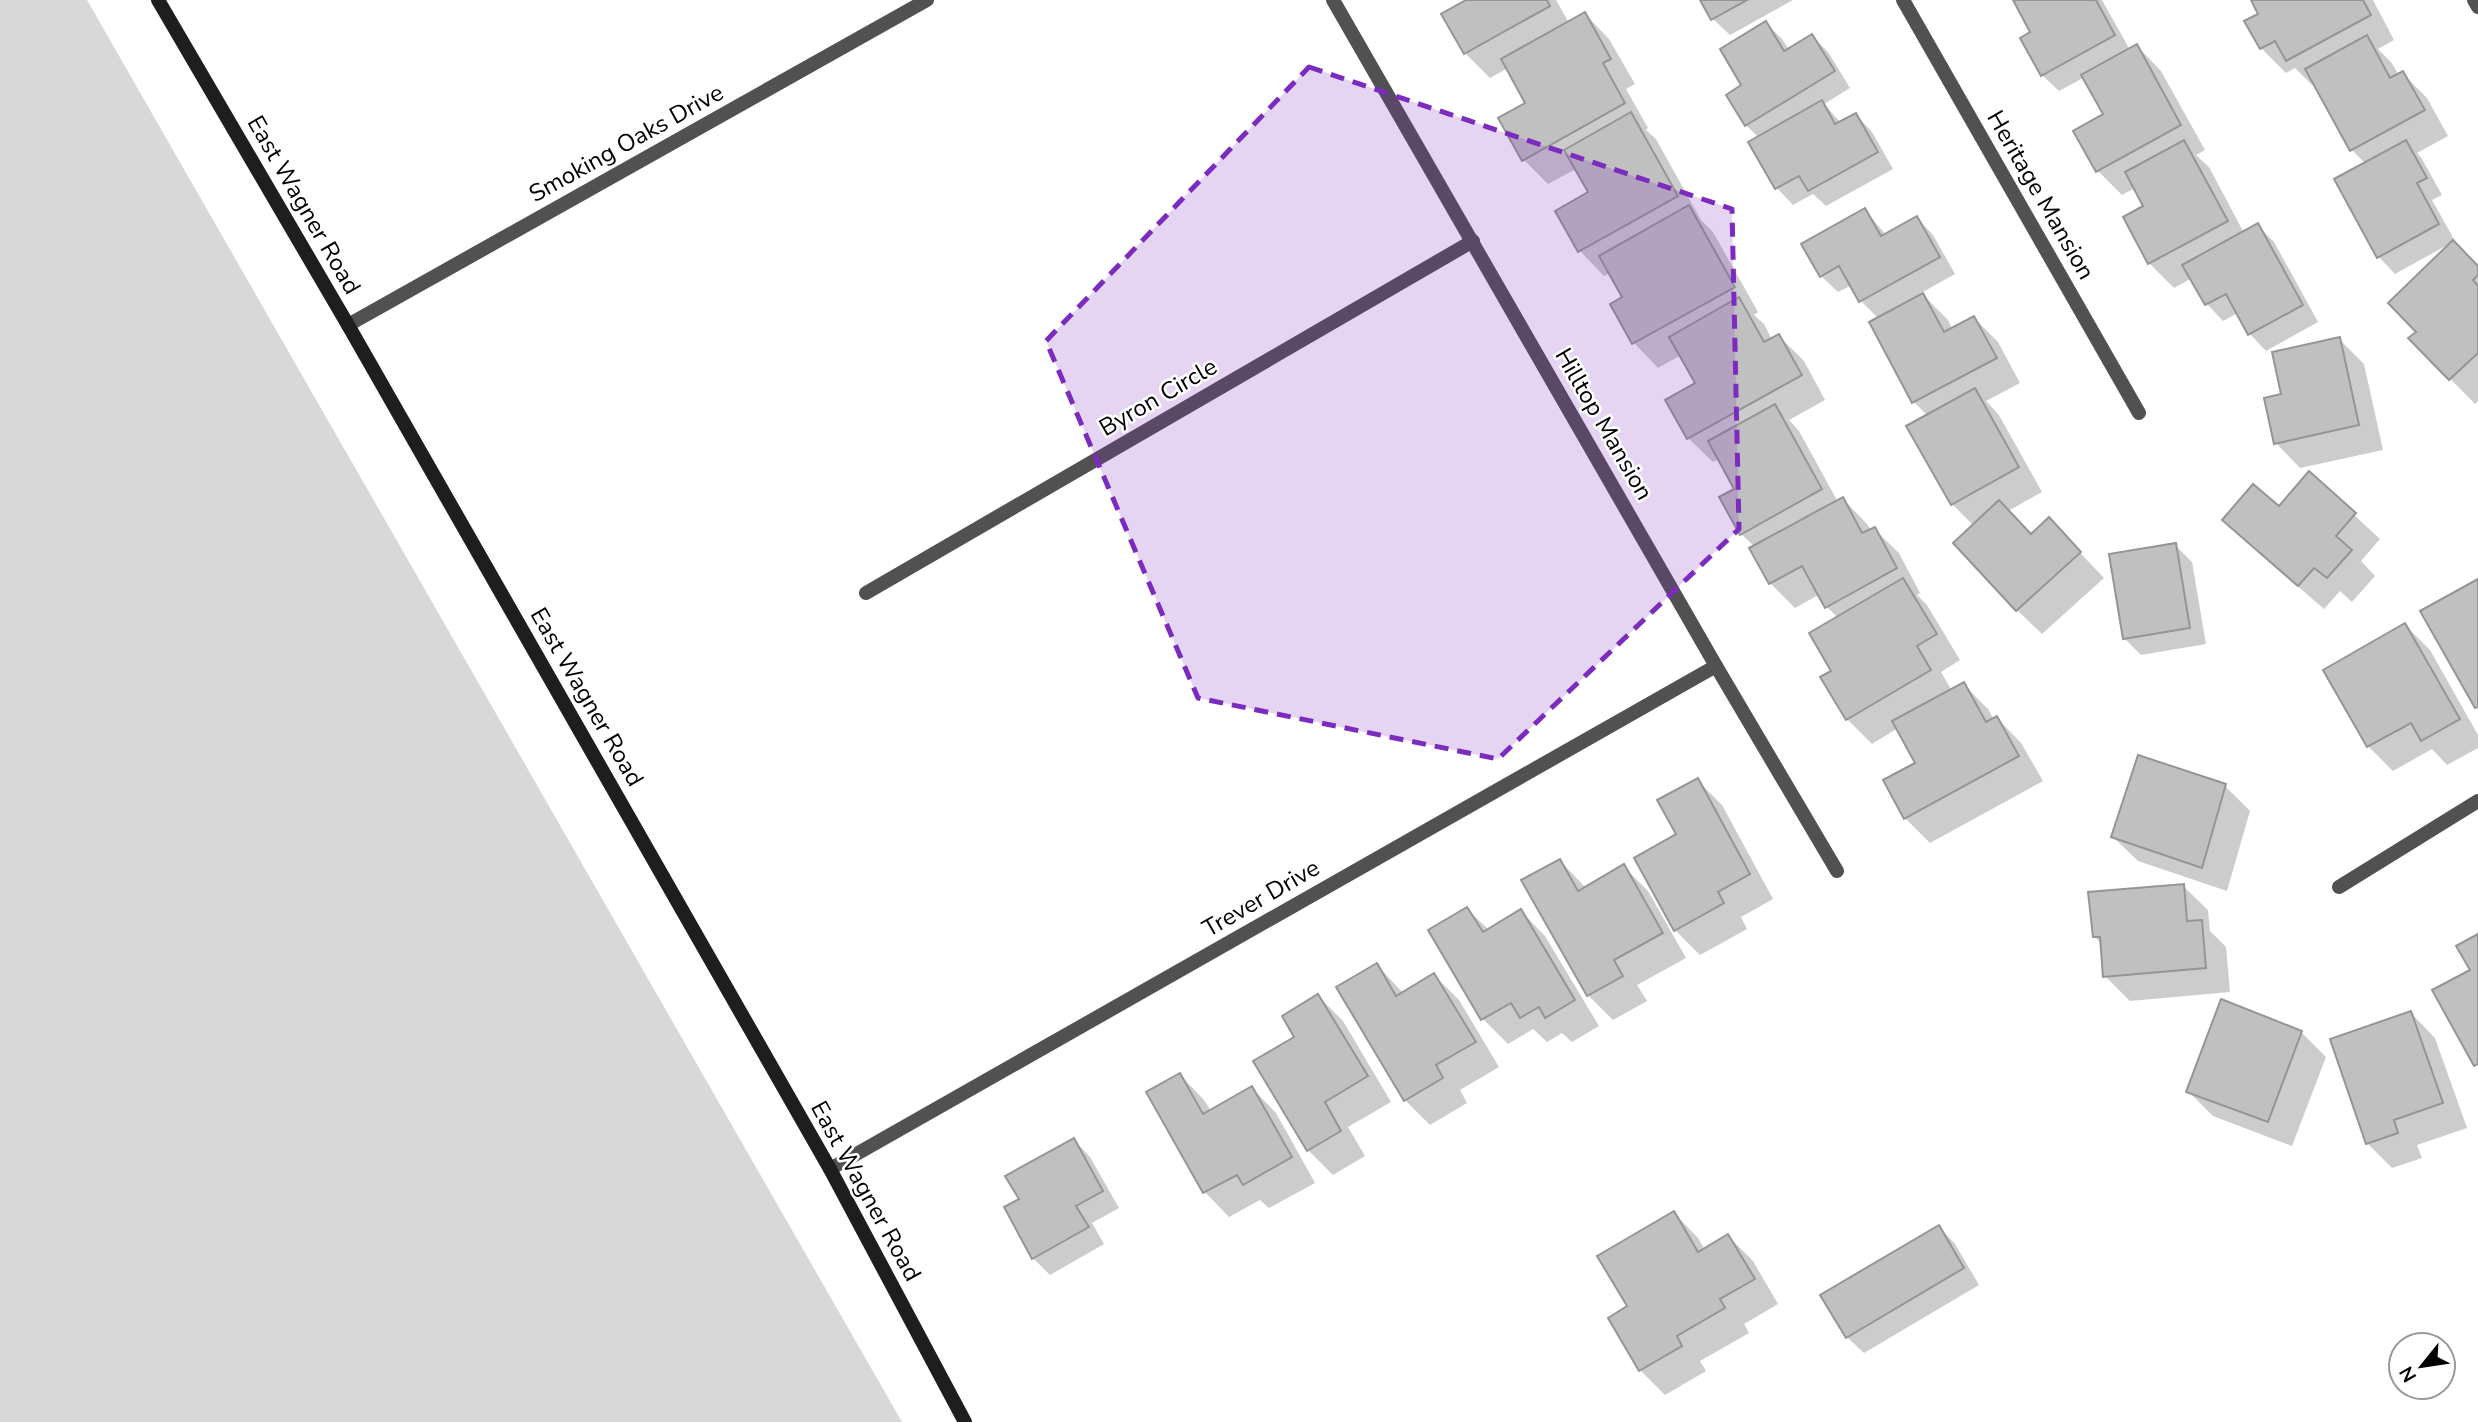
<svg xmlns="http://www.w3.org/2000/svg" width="2478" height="1422" font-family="'Nunito Sans',sans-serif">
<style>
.green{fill:#d8d8d8}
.shadow{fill:#0003}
.building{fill:#c0c0c0;stroke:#959595;stroke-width:2}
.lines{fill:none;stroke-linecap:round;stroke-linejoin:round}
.street{stroke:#515151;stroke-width:14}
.secondary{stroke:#1e1e1e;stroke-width:14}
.marked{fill:#7b2cbf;fill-opacity:0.2;stroke:#7b2cbf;stroke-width:5;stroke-dasharray:14 9;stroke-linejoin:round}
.labels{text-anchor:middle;stroke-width:5;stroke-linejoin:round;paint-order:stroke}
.street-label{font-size:24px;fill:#000;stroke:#fff}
</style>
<rect width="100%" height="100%" fill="#fff"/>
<!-- green -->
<path class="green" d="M0 0H87L902 1422H0Z"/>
<!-- shadow -->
<g class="shadow">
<path d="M1468 0H1556L1569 23 1585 14 1609 39 1635 84 1626 89 1648 128 1646 130 1656 139 1701 220 1713 232 1758 312 1754 315 1764 324 1772 340 1779 336 1804 361 1825 400 1789 420 1799 431 1838 502 1843 499 1867 524 1871 530 1874 529 1899 553 1920 593 1917 595 1927 605 1960 660 1941 672 1952 691 1963 684 1988 709 1994 720 1997 718 2021 743 2043 781 1930 843 1905 818 1886 781 1917 764 1898 728 1872 744 1847 719 1834 671 1838 618 1827 607 1820 594 1795 608 1770 583 1755 547 1741 534 1737 489 1720 458 1713 462 1688 438 1697 384 1681 355 1658 368 1634 343 1612 305 1624 298 1610 273 1604 276 1580 251 1557 211 1590 193 1576 169 1548 184 1524 160 1528 103 1508 68 1490 78 1465 53Z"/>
<path d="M1702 0H1793L1730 35 1713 19Z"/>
<path d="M2015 0H2102L2130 50 2137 46 2161 71 2205 150 2196 155 2209 167 2244 233 2258 226 2274 242 2318 322 2266 351 2250 334 2238 313 2223 321 2207 304 2192 278 2174 288 2149 263 2145 207 2135 188 2122 195 2098 171 2105 115 2085 77 2059 91 2042 75 2032 33Z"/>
<path d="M2253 0H2373L2394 40 2378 49 2391 62 2399 75 2402 73 2427 98 2448 136 2417 153 2422 159 2442 195 2432 200 2455 241 2453 242 2478 267V401L2475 404 2411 339 2418 332 2451 243 2395 274 2379 257 2336 180 2366 164 2352 150 2315 83 2312 85 2295 68 2286 73 2261 48V15Z"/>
<path d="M1766 23 1782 39 1789 50 1812 36 1828 52 1850 88 1824 104 1841 123 1856 115 1872 132 1893 169 1826 206 1813 194 1793 205 1777 188 1751 142 1759 138 1746 125 1744 85Z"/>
<path d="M1865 210 1886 235 1917 218 1933 235 1955 274 1921 293 1948 320 1952 329 1974 318 1998 342 2020 383 1986 401 1999 415 2042 492 2008 511 2032 536 2049 520 2104 578 2042 634 2017 610 1974 526 1952 504 1928 416 1914 402 1872 323 1879 319 1861 301 1852 285 1838 292 1821 276Z"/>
<path d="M2339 339 2364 364 2383 450 2300 468 2276 443 2283 395Z"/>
<path d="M2310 474 2380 539 2361 561 2375 576 2352 602 2340 591 2324 609 2249 544 2225 520 2279 509Z"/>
<path d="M2175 545 2192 562 2206 644 2141 655 2124 638Z"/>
<path d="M2405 625 2430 650 2478 735V748L2447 765 2432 749 2393 771 2368 746Z"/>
<path d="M1697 780 1722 805 1773 899 1741 917 1747 929 1700 955 1675 930 1679 835Z"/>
<path d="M2225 786 2250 811 2227 891 2138 861 2113 837Z"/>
<path d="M1560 861 1586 888 1624 867 1648 891 1686 958 1637 985 1647 1001 1613 1020 1588 995Z"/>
<path d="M2183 886 2208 910 2210 931 2226 947 2230 992 2130 1001 2105 976 2102 944 2094 936Z"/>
<path d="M1467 909 1489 930 1521 911 1545 936 1599 1026 1572 1042 1562 1033 1547 1042 1533 1029 1508 1044 1483 1019 1430 931Z"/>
<path d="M1377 965 1403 993 1434 975 1459 1000 1499 1067 1460 1090 1467 1103 1430 1125 1405 1100Z"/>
<path d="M1318 996 1343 1021 1391 1102 1348 1127 1365 1156 1333 1175 1308 1150 1296 1037Z"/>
<path d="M2411 1013 2435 1038 2467 1128 2417 1145 2422 1158 2392 1168 2367 1143Z"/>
<path d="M2301 1032 2326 1057 2292 1146 2213 1116 2188 1091Z"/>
<path d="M1180 1075 1204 1100 1211 1111 1252 1088 1276 1113 1315 1183 1269 1208 1260 1200 1229 1217 1205 1192 1149 1093Z"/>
<path d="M1074 1140 1090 1157 1119 1208 1092 1223 1104 1244 1050 1275 1033 1258 1021 1200Z"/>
<path d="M1674 1213 1698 1238 1705 1250 1728 1236 1753 1261 1778 1304 1744 1324 1749 1333 1700 1361 1706 1371 1665 1395 1640 1370 1629 1307Z"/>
<path d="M1939 1227 1955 1244 1979 1285 1864 1353 1847 1337Z"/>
</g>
<!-- building -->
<g class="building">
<path d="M1466 0H1547L1550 6 1464 54 1441 14Z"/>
<path d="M1700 0H1747L1711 20Z"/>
<path d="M2013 0H2096L2115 35 2041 76 2020 38 2030 32Z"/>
<path d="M2251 0H2363L2371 15 2286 61 2275 41 2260 49 2244 21 2258 14Z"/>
<path d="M1585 12 1611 59 1603 63 1625 103 1522 161 1498 118 1525 103 1501 59Z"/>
<path d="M1766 21 1784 51 1812 34 1835 71 1745 126 1726 95 1741 85 1720 49Z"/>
<path d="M2367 35 2390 78 2403 71 2425 110 2350 151 2305 69Z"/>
<path d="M2137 44 2181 125 2096 172 2073 131 2103 114 2081 75Z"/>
<path d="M1822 100 1835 124 1856 113 1878 152 1808 191 1799 176 1775 189 1748 142Z"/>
<path d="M1631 112 1678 196 1578 252 1555 211 1588 192 1564 150Z"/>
<path d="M2184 140 2228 221 2148 264 2123 217 2143 206 2125 172Z"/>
<path d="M2406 140 2427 178 2417 183 2439 224 2377 258 2334 179Z"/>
<path d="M1689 205 1735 287 1632 344 1610 304 1622 297 1599 256Z"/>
<path d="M1865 208 1881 236 1917 216 1940 257 1859 302 1839 266 1820 277 1801 244Z"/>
<path d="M2258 223 2303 305 2248 335 2226 294 2205 305 2182 265Z"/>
<path d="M2453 240 2478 266V275L2473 280 2478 286V353L2449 380 2408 338 2416 332 2388 303Z"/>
<path d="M1923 293 1944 332 1974 316 1997 358 1912 403 1869 322Z"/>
<path d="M1739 297 1764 342 1779 334 1802 375 1687 439 1665 400 1695 383 1669 337Z"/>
<path d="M2340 337 2359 425 2274 444 2264 398 2281 394 2272 352Z"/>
<path d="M1975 388 2019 467 1951 505 1906 426Z"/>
<path d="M1775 404 1822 489 1740 535 1719 497 1734 489 1708 441Z"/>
<path d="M2309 471 2356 513 2336 536 2352 550 2327 578 2314 568 2298 586 2222 520 2253 484 2279 506Z"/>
<path d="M1843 497 1862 533 1875 527 1897 568 1825 608 1802 566 1769 584 1749 548Z"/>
<path d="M1999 500 2031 534 2049 517 2081 552 2016 611 1953 543Z"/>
<path d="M2176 543 2190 628 2123 639 2109 554Z"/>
<path d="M1903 578 1937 634 1917 646 1931 670 1846 720 1820 677 1831 671 1809 633Z"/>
<path d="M2478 579V707L2475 708 2420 611Z"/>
<path d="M2405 623 2460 719 2421 741 2411 723 2367 747 2323 670Z"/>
<path d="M1964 682 1986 722 1997 716 2019 756 1904 819 1883 780 1915 763 1892 721Z"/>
<path d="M2138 755 2226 784 2202 868 2111 837Z"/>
<path d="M1698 778 1750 874 1718 892 1724 903 1674 931 1634 858 1676 834 1657 800Z"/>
<path d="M1560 859 1578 891 1624 864 1663 933 1614 960 1623 976 1587 996 1521 880Z"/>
<path d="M2184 884 2187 921 2202 920 2206 968 2103 977 2100 937H2093L2088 892Z"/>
<path d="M1467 907 1483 932 1521 909 1575 1000 1545 1018 1539 1007 1520 1018 1511 1003 1481 1020 1428 930Z"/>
<path d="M2478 934V1064L2474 1066 2432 990 2470 970 2456 946Z"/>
<path d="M1377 963 1396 996 1434 973 1476 1042 1436 1065 1443 1078 1404 1101 1336 987Z"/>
<path d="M1318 994 1368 1076 1325 1102 1341 1131 1307 1151 1253 1061 1294 1037 1282 1016Z"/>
<path d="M2221 999 2302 1031 2268 1122 2186 1092Z"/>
<path d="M2411 1011 2443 1103 2394 1120 2398 1133 2366 1144 2330 1039Z"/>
<path d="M1180 1073 1203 1114 1252 1086 1292 1157 1243 1185 1237 1175 1203 1193 1146 1092Z"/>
<path d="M1074 1138 1103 1191 1076 1206 1089 1227 1032 1259 1004 1207 1019 1199 1005 1176Z"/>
<path d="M1674 1211 1698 1252 1728 1234 1755 1279 1720 1299 1725 1308 1677 1336 1682 1346 1639 1371 1608 1318 1627 1306 1597 1256Z"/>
<path d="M1939 1225 1964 1268 1846 1338 1820 1295Z"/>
</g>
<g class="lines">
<!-- street -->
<g class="street">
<path d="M1333 0 1716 666 1837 871"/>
<path d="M1903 0 2139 413"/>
<path d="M2474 0 2478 7"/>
<path d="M348 325 927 0"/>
<path d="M866 593 1473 241"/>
<path d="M2339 887 2478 801"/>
<path d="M830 1169 1716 666"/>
</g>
<!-- secondary -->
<path class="secondary" d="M158 0 348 325 830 1169 965 1422"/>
</g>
<!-- marked area -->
<path class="marked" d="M1309 67 1732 209 1739 529 1498 759 1198 698 1046 341Z"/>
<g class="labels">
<!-- street labels -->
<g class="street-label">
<text transform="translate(626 143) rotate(-29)" y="8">Smoking Oaks Drive</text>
<text transform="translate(2041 195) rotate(60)" y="8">Heritage Mansion</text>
<text transform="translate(304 205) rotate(60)" y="8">East Wagner Road</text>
<text transform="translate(1158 397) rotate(-30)" y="8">Byron Circle</text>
<text transform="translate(1604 424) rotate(60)" y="8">Hilltop Mansion</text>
<text transform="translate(587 697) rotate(60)" y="8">East Wagner Road</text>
<text transform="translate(1261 898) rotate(-30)" y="8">Trever Drive</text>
<text transform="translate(866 1191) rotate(61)" y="8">East Wagner Road</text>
</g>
</g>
<!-- north arrow -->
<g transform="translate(2422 1366) rotate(240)"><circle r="33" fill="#ffffff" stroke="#999999" stroke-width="2"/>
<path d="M0-5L12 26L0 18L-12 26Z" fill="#000000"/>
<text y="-10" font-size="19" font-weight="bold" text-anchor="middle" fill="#000000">N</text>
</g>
</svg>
